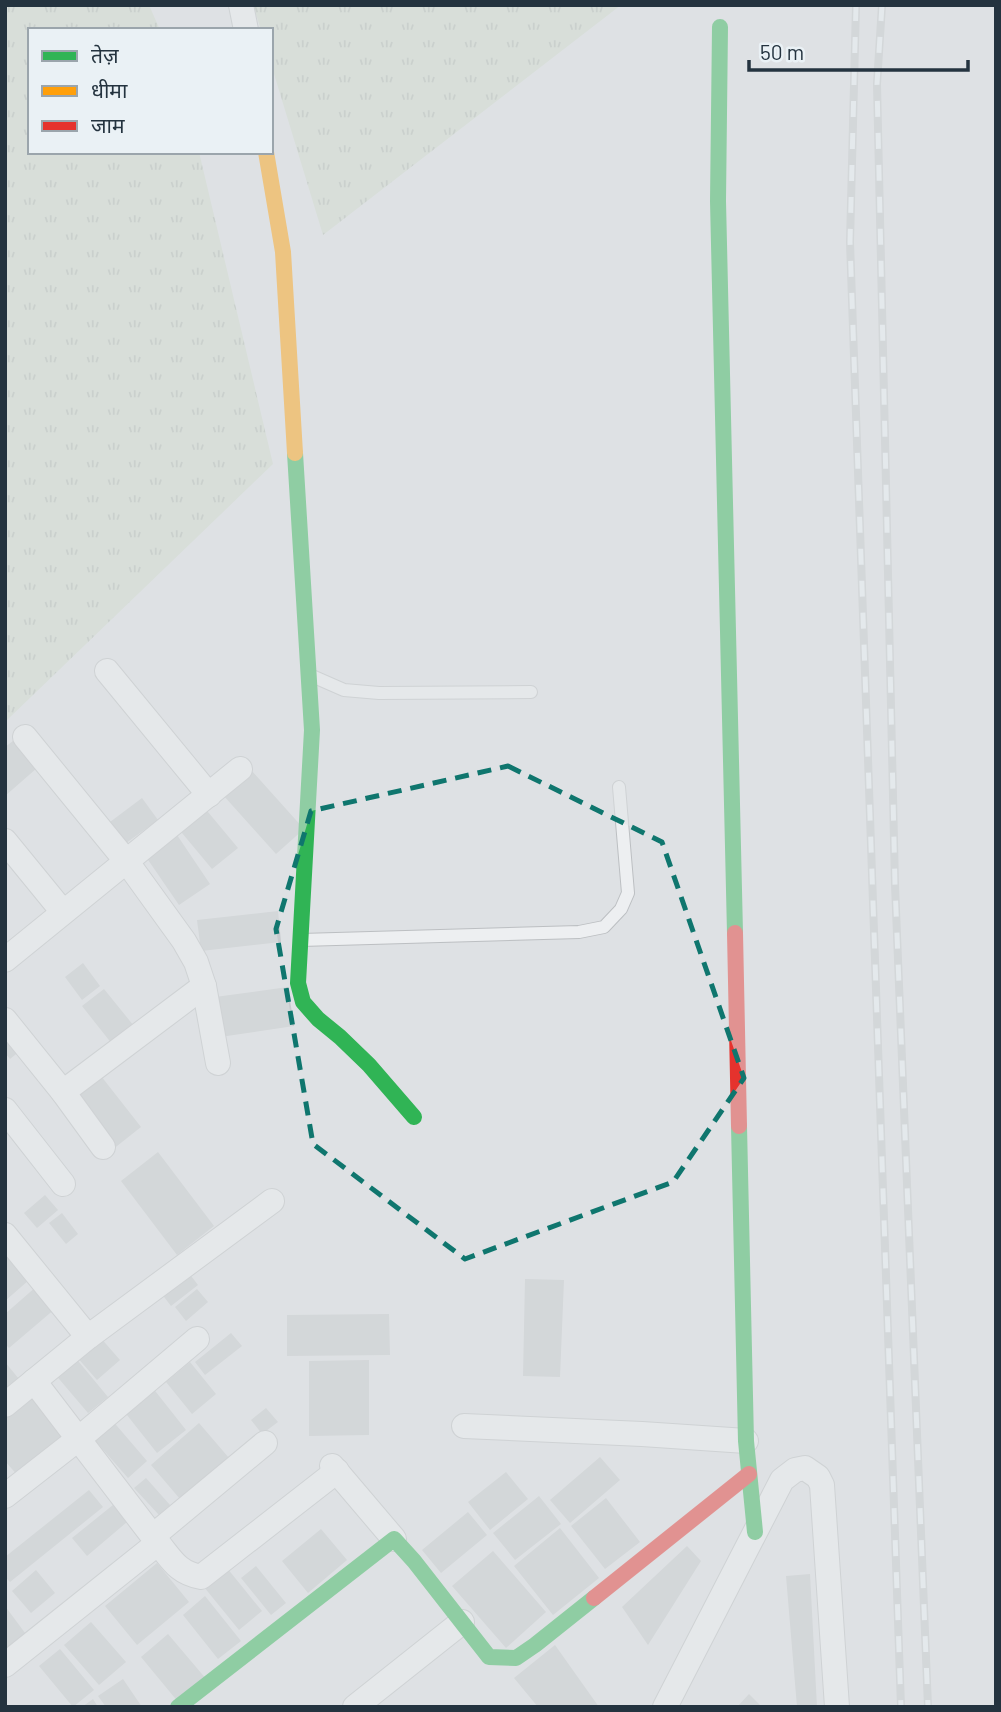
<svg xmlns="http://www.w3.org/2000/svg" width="1001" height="1712" font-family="Barlow,'Noto Sans Devanagari',sans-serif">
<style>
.grass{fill:url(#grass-tufts)}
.building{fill:#c6c9cc}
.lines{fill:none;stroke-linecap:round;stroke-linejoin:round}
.lane-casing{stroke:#bcbfc2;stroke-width:14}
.street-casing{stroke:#bcbfc2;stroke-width:26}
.lane{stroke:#edeff1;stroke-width:12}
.street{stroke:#edeff1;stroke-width:24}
.fast{stroke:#30b455;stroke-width:16}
.slow{stroke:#ff9f0a;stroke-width:16}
.jam{stroke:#e5322d;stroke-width:16}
.rail-casing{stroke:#c6c9cc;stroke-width:8}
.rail{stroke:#eaf1f5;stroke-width:5;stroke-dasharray:16;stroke-linecap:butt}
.marked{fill:none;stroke:#0f766e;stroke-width:5;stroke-dasharray:14 9;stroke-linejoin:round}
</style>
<defs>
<pattern id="grass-tufts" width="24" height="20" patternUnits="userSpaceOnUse" patternTransform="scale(1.75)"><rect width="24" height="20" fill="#d0d9cd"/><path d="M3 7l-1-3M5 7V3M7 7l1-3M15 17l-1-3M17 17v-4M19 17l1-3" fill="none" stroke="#b2bbb1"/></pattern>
</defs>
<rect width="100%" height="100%" fill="#dee1e4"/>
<!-- grass -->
<g class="grass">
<path d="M5 5H149L160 30H30V152H199L273 464 5 722Z"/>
<path d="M253 5H621L323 235 271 64V30H261Z"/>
</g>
<!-- building -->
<g class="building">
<path d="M13 741 37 768 5 796V747Z"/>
<path d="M251 770 304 829 276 854 223 795Z"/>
<path d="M142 798 158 820 122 846 106 825Z"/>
<path d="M203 806 238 848 212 869 177 827Z"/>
<path d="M175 832 210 884 179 905 144 854Z"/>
<path d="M278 911 281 942 201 951 197 920Z"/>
<path d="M83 963 100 986 82 1000 65 977Z"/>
<path d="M288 987 294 1026 220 1037 215 997Z"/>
<path d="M104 989 138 1031 116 1049 82 1006Z"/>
<path d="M5 1030 21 1050 10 1059 5 1053Z"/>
<path d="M101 1076 141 1127 112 1150 72 1098Z"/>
<path d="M158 1152 214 1226 177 1255 121 1181Z"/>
<path d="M45 1195 58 1210 37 1228 24 1213Z"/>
<path d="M62 1213 78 1234 66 1244 49 1223Z"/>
<path d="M5 1253 29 1280 5 1301Z"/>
<path d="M185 1268 198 1285 171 1306 158 1289Z"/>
<path d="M525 1279 564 1280 560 1377 523 1376Z"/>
<path d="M37 1286 56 1308 9 1348 5 1344V1314Z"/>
<path d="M197 1289 208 1302 186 1321 175 1307Z"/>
<path d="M389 1314 390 1355 287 1356V1315Z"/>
<path d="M231 1333 242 1346 205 1375 195 1362Z"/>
<path d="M99 1336 120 1360 97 1380 76 1356Z"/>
<path d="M74 1356 108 1397 88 1413 54 1373Z"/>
<path d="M369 1360V1435L309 1436V1361Z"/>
<path d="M5 1362 19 1379 5 1391Z"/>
<path d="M190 1362 216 1394 192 1414 166 1382Z"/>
<path d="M152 1387 186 1430 157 1453 123 1410Z"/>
<path d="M30 1390 69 1437 19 1477 5 1461V1411Z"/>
<path d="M266 1408 278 1422 262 1434 251 1420Z"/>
<path d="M111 1419 147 1461 128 1478 91 1436Z"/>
<path d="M199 1423 229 1458 180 1499 151 1465Z"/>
<path d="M600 1457 620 1480 570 1523 550 1500Z"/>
<path d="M506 1472 528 1499 490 1530 468 1502Z"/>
<path d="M146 1478 170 1505 159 1515 134 1488Z"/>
<path d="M89 1490 103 1507 10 1582 5 1577V1557Z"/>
<path d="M539 1496 561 1524 515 1560 493 1533Z"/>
<path d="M606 1498 640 1542 605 1569 571 1526Z"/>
<path d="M113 1505 127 1522 87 1556 72 1538Z"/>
<path d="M468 1512 487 1535 441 1573 422 1550Z"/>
<path d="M560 1528 599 1578 553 1615 514 1566Z"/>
<path d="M321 1529 347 1560 308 1593 282 1561Z"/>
<path d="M687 1546 701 1561 648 1645 622 1607Z"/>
<path d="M493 1551 546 1612 506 1648 452 1586Z"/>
<path d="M157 1563 189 1602 137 1645 105 1606Z"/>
<path d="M256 1566 286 1603 271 1615 241 1578Z"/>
<path d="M227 1568 262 1611 239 1630 204 1587Z"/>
<path d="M36 1570 55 1593 31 1613 12 1591Z"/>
<path d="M810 1574 817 1707H797L786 1576Z"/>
<path d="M205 1596 241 1641 218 1659 183 1615Z"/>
<path d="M5 1606 31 1641 5 1652Z"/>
<path d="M91 1622 126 1662 99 1685 64 1645Z"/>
<path d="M168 1634 207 1680 179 1703 141 1657Z"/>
<path d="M555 1645 599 1707H538L514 1678Z"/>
<path d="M60 1649 94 1690 73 1707 39 1666Z"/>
<path d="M123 1679 142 1707H106L98 1696Z"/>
<path d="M749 1694 762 1707H737Z"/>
<path d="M93 1699 98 1707H82Z"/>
</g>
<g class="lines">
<!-- lane casing -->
<g class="lane-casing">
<g id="lane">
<path d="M312 676 344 690 379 693 531 692"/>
<path d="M301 940 579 932 604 927 621 909 628 893 619 787"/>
</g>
</g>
<!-- street casing -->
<g class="street-casing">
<g id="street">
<path d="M241 5 246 30"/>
<path d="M107 671 209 795"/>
<path d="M25 737 127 862 184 941 196 962 204 986 218 1063"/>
<path d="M5 841 63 912"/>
<path d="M5 960 240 769"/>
<path d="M5 1020 63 1092 103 1147"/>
<path d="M63 1092 204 986"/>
<path d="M5 1110 63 1184"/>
<path d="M5 1235 88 1337"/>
<path d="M5 1405 88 1337 272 1201"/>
<path d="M464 1426 642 1434 746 1441"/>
<path d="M332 1466 394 1539"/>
<path d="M5 1496 82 1436 197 1339"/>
<path d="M153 1536 265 1443"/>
<path d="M158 1543C172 1560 178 1573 201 1577L337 1471"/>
<path d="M5 1665 158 1543 34 1381"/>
<path d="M355 1707 462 1622"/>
<path d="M665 1707 782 1480 795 1470 805 1468 818 1477 822 1485 837 1707"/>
</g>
</g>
<!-- lane -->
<use href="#lane" class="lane"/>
<!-- street -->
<use href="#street" class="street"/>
<!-- fast -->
<g class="fast">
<path d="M720 27 718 201 735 933"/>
<path d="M295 453 312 730 298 983 303 1002 318 1019 340 1037 369 1065 414 1117"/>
<path d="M739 1126 746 1441 755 1532"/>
<path d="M178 1707 394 1539 414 1561 489 1657 516 1658 535 1645 594 1598"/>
</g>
<!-- slow -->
<path class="slow" d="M266 152 283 252 295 453"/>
<!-- jam -->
<g class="jam">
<path d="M735 933 739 1126"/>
<path d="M594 1598 749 1474"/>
</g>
<!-- rail casing -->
<g class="rail-casing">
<g id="rail">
<path d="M856 5 850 242 901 1707"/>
<path d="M882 5 877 84 895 885 928 1707"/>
</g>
</g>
<!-- rail -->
<use href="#rail" class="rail"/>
</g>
<!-- marked area -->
<path d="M0 0H1001V1712H0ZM508 766 662 842 744 1078 673 1182 465 1259 313 1144 276 929 311 811Z" fill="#dee1e4" fill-opacity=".55" fill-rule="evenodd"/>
<path class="marked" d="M508 766 662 842 744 1078 673 1182 465 1259 313 1144 276 929 311 811Z"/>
<!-- border -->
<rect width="1001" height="1712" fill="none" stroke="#24333f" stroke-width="14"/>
<!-- legend -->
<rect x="28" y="28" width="245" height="126" fill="#eaf1f5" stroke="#9ba5ac" stroke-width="2"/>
<rect x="42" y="51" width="35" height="10" fill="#30b455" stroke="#9ba5ac" stroke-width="2"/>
<text x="91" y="63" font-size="21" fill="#24333f">तेज़</text>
<rect x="42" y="86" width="35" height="10" fill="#ff9f0a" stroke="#9ba5ac" stroke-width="2"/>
<text x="91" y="98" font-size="21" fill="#24333f">धीमा</text>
<rect x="42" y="121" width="35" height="10" fill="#e5322d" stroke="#9ba5ac" stroke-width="2"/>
<text x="91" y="133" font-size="21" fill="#24333f">जाम</text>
<!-- scale -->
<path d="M749 60v10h219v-10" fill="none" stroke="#24333f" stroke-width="3.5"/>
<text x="760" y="60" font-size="21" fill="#24333f" stroke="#eaf1f5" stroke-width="5" paint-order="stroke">50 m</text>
</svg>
